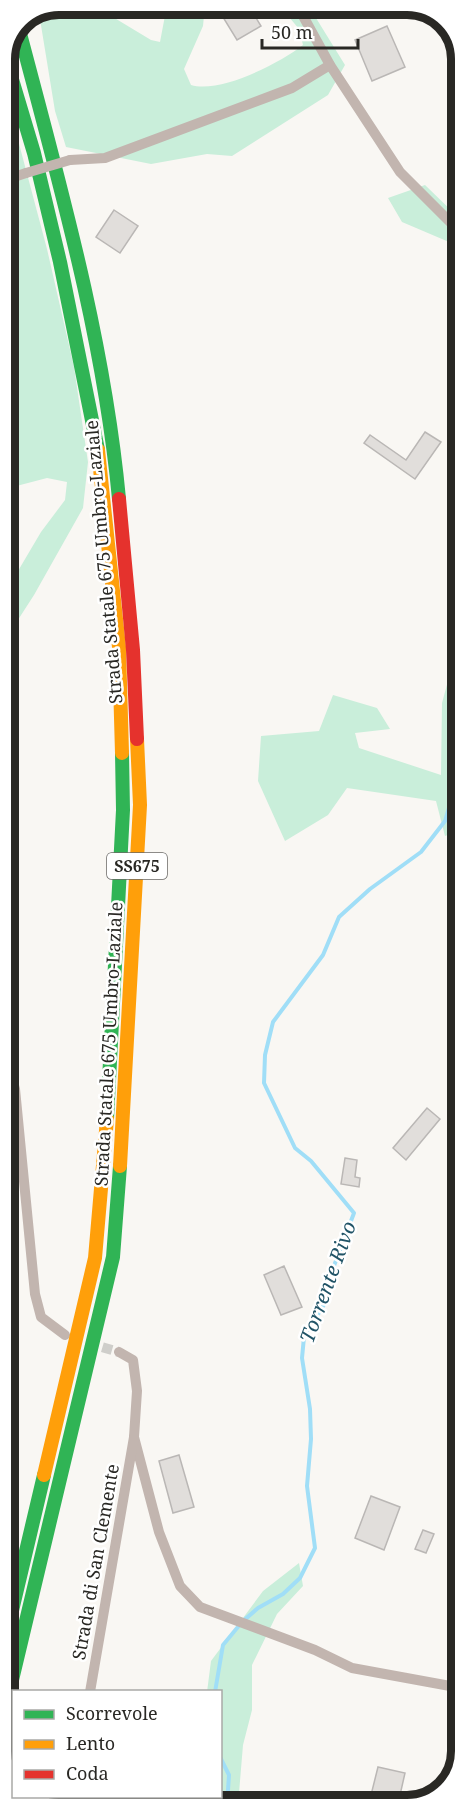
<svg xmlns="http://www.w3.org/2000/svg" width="466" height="1810" font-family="'Noto Serif',serif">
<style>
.green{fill:#c9eeda}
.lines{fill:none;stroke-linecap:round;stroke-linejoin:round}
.stream{stroke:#a0def7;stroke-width:4}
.building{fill:#e1dedb;stroke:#bab7b5;stroke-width:1.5}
.street-tunnel{stroke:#cfceca;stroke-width:10;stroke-dasharray:10 5;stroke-linecap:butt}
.street{stroke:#c2b5af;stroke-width:10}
.fast{stroke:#30b455;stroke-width:14}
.slow{stroke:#ff9f0a;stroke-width:14}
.jam{stroke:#e5322d;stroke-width:14}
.street-bridge{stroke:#c2b5af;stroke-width:10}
.labels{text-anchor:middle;stroke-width:5;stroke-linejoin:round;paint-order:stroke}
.shield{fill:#fff;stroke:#696866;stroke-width:1.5}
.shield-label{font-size:16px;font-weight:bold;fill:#292824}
.street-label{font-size:18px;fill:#292824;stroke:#fff}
.water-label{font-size:20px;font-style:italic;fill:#215467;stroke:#fff}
.rim{fill:none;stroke:#292824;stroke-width:8}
</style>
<rect width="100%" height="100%" fill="#f9f7f3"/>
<!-- green -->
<g class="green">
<path d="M59 5H93L151 40 160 42 167 5H205L203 26 184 69 191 85C220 94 280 63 303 45L299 29 279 5H308L345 65 328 95 232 156 207 154 151 164 66 147 55 111 39 13Z"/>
<path d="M5 91 47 249 74 367 88 462 83 508 34 595 5 640V593L41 532 65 500 67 482 47 478 5 489Z"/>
<path d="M425 185 460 219 461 280 449 242 402 222 388 198Z"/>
<path d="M461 633V830L445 836 436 801 347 788 328 815 285 841 258 781 261 736 319 731 333 695 377 708 390 729 355 733 359 748 441 775 442 703Z"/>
<path d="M299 1563 303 1586 277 1614 252 1665V1710L243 1745 238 1805H212L213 1797 220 1796V1692H207L211 1661 263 1591Z"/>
</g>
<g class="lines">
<!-- stream -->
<g class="stream">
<path d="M215 1692 223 1645 242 1622 258 1608 283 1594 300 1578 315 1548 307 1486 311 1439 310 1409 302 1358 304 1337 325 1303 329 1279 354 1213 311 1161 295 1148 264 1083 265 1055 273 1022 323 955 339 917 370 889 421 852 445 821 457 781 461 753"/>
<path d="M220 1757 229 1775 227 1805"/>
</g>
</g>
<!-- building -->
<g class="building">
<path d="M225 5H248L261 26 237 40 218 9Z"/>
<path d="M387 26 405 67 372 81 355 40Z"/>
<path d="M114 210 138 226 120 253 96 237Z"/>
<path d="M425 432 441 442 415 479 364 443 370 435 406 460Z"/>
<path d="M427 1108 440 1119 406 1160 393 1148Z"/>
<path d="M461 1131V1151L451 1143Z"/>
<path d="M345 1158 357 1160 355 1177 360 1178 359 1187 341 1184Z"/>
<path d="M284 1266 302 1307 281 1315 264 1275Z"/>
<path d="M179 1455 194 1507 173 1513 159 1461Z"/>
<path d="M371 1496 400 1507 384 1550 355 1538Z"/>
<path d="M423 1530 434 1534 426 1553 415 1549Z"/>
<path d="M378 1767 405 1773 398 1804H381V1802L370 1799Z"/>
</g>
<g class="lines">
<!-- street-tunnel -->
<path class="street-tunnel" d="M88 1343 119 1352"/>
<!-- street -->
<g class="street">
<path d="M297 5 330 65 400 172 461 233"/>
<path d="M70 160 105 158 292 88 330 65"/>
<path d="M5 180 26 173"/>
<path d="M5 1054 15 1089 35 1294 41 1317 65 1335"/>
<path d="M134 1437 159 1532 180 1586 200 1607 315 1650 352 1668 461 1688"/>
<path d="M90 1692 134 1437 137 1391 133 1360 119 1352"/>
<path d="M71 1805 73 1796"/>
</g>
<!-- fast -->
<g class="fast">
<path d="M18 26C59 182 104 338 119 499"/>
<path d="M5 56 34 153 60 262 98 450"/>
<path d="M107 1119 123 810 122 753"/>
<path d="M6 1636 44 1475"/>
<path d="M6 1705 113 1257 120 1166"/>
</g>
<!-- slow -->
<g class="slow">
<path d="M98 450 119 647 122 753"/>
<path d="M120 1166 140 805 137 739"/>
<path d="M44 1475 95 1258 107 1119"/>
</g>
<!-- jam -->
<path class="jam" d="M119 499 133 650 137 739"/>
<!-- street-bridge -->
<path class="street-bridge" d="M26 173 70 160"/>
</g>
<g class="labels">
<!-- shield labels -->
<rect class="shield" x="107" y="853" width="60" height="26" rx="4.5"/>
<g class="shield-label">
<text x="137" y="872">SS675</text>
</g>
<!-- street labels -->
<g class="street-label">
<text transform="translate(104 562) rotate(-95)" y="6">Strada Statale 675 Umbro-Laziale</text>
<text transform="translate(109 1044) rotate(-87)" y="6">Strada Statale 675 Umbro-Laziale</text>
<text transform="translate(96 1562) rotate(-80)" y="6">Strada di San Clemente</text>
</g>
<!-- water labels -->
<g class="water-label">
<text transform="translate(328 1282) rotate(-70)" y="7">Torrente Rivo</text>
</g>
</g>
<!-- crop -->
<path d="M0 0H466V1810H0ZM59 15H407A44 44 0 0 1 451 59V1751A44 44 0 0 1 407 1795H59A44 44 0 0 1 15 1751V59A44 44 0 0 1 59 15Z" fill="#fff" fill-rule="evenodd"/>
<path class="rim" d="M59 15H407A44 44 0 0 1 451 59V1751A44 44 0 0 1 407 1795H59A44 44 0 0 1 15 1751V59A44 44 0 0 1 59 15Z"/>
<!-- legend -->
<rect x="12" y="1690" width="210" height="108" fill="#ffffff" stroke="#a9a9a7" stroke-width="1.5"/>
<rect x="24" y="1710" width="30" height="9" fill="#30b455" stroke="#a9a9a7" stroke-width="1.5"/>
<text x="66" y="1720" font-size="18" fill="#292824">Scorrevole</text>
<rect x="24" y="1740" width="30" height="9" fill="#ff9f0a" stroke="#a9a9a7" stroke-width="1.5"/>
<text x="66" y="1750" font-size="18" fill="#292824">Lento</text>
<rect x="24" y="1770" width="30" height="9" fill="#e5322d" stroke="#a9a9a7" stroke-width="1.5"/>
<text x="66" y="1780" font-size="18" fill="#292824">Coda</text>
<!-- scale -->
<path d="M262 39v9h96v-9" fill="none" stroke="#292824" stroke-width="3"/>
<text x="271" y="39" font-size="18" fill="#292824" stroke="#ffffff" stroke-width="4.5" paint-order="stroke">50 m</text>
</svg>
